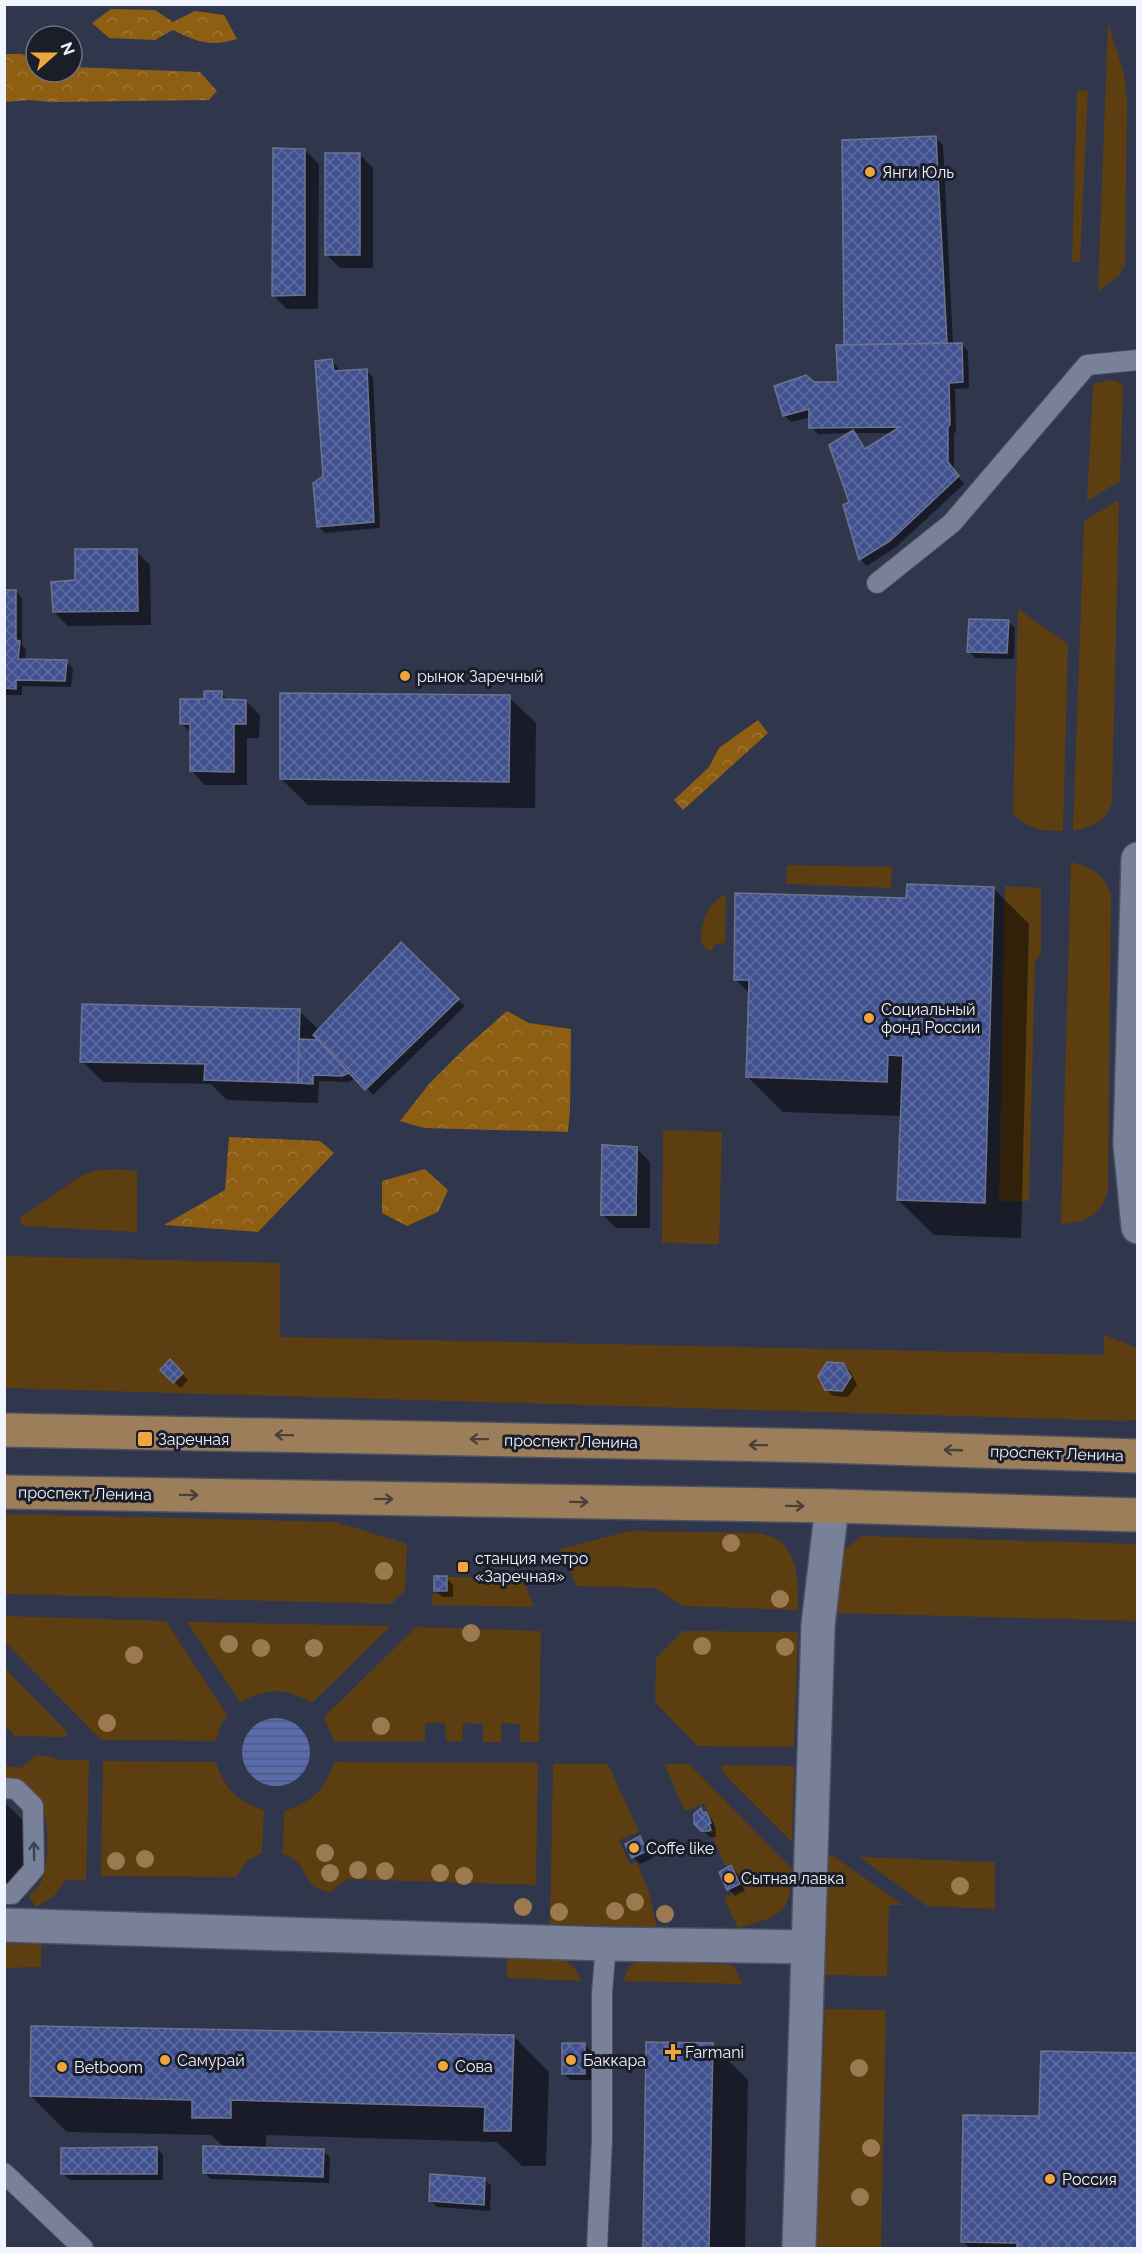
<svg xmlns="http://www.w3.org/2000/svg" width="1142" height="2253" font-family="Raleway,sans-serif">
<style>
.green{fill:#5d3e11}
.forest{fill:url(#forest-crowns)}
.water{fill:url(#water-rules)}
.shadow{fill:#0007;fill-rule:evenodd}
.building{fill:url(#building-cross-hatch);stroke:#6c748c;stroke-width:1.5}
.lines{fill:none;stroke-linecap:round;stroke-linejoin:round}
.service-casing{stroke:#4c5162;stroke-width:22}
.minor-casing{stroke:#4c5162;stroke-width:36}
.tertiary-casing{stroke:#4c5162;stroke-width:36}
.primary-casing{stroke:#4c5162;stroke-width:36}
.service{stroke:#798199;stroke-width:20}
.minor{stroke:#798199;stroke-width:33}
.tertiary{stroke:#798199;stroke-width:33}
.primary{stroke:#9c7f5a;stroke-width:33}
.tree{fill:#9c7a50}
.oneway{stroke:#48403a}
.oneway2{stroke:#3c4150}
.poi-dot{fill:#efa73d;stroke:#1b1e28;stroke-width:2}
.labels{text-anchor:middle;stroke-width:6;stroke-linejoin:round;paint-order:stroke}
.poi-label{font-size:16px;fill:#f0f4ff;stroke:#1b1e28;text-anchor:start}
.street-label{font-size:16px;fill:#f0f4ff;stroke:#1b1e28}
</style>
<defs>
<pattern id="forest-crowns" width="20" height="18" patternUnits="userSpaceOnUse" patternTransform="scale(1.5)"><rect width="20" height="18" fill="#8e5f13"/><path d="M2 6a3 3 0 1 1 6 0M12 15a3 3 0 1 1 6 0" fill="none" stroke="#9e7736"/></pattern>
<pattern id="water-rules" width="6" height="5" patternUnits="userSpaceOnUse" patternTransform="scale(1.5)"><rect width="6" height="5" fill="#5a6cad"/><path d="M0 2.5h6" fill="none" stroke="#505978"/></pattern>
<pattern id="building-cross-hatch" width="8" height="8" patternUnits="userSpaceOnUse" patternTransform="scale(1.5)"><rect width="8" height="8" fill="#415190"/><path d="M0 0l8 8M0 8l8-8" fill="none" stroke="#5d6ba1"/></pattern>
</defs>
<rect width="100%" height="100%" fill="#30364b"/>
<!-- green -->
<g class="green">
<path d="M1108 22 1124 74 1127 99 1125 265 1119 275 1098 292Z"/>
<path d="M1077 91H1088L1080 262H1072Z"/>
<path d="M1110 380 1117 381 1123 387 1120 481 1087 501 1093 384Z"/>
<path d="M1119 500 1112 799C1109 821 1093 826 1073 831L1084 521Z"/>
<path d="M1018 609 1068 644 1063 831C1040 831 1029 830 1013 813Z"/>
<path d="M1071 862C1091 867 1104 874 1111 894L1108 1189C1103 1214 1086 1223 1061 1224Z"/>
<path d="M787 865 892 867 891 888 786 884Z"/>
<path d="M1005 886 1041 888V953L1035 961 1029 1201H999Z"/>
<path d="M726 894 725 943 716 944 711 951 705 948 701 943C701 921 706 905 726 894Z"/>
<path d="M663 1130 722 1132 719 1244 662 1243Z"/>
<path d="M113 1169 137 1171V1232L23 1226 19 1218 81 1176 94 1171Z"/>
<path d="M5 1256 280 1263V1337L1104 1355V1335L1126 1343 1138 1350 1137 1419 1126 1421 5 1388Z"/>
<path d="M5 1514 336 1522 407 1544 405 1590 391 1604 5 1594Z"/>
<path d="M629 1531 759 1533C764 1535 772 1536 777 1539 800 1556 798 1585 798 1610L683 1606 655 1588 577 1586 560 1549Z"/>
<path d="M862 1536 1137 1544V1621L833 1613 840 1553Z"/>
<path d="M448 1577H522L534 1607 432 1605V1594L448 1593Z"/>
<path d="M5 1616 166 1621 227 1715 220 1726 216 1741 101 1740 5 1642Z"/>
<path d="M187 1622 391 1626 312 1703C284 1687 268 1688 240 1702Z"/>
<path d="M416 1627 541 1631 539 1742H520V1724L501 1723V1742H483V1724L463 1723 462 1742 446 1741 445 1723H425V1741H334L324 1717Z"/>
<path d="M683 1631 798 1632 794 1747 698 1746 655 1702 656 1658Z"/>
<path d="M5 1668 67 1732V1735L64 1737 14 1736 9 1729H5Z"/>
<path d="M35 1756H47L60 1760H89L86 1880H66L53 1897 36 1907 29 1896C32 1893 36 1890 39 1886 50 1867 52 1811 35 1796 27 1789 13 1786 5 1782V1766L21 1768Z"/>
<path d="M103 1761 216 1762C223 1788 239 1802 264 1810L262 1853 247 1861 236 1877 101 1876Z"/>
<path d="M334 1762 538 1763 536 1885 347 1879 330 1892C299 1888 311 1862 283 1854L284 1811C313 1802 325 1790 334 1762Z"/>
<path d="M553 1764H608L639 1832 619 1840 630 1865 637 1862 649 1892 657 1927 550 1924Z"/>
<path d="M664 1764H689L792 1869C790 1916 781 1915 738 1928L724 1898 743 1889 732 1864 725 1866 710 1831 716 1828 704 1804 685 1811Z"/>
<path d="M723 1765 794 1766 792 1842 726 1776 722 1770Z"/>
<path d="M826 1855H832L903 1905H889L887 1976 824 1975Z"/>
<path d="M859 1857 995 1862V1909L927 1906Z"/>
<path d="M5 1943 41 1944V1967L5 1968Z"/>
<path d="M507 1955C538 1956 567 1947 582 1981L507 1978Z"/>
<path d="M639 1960 733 1965 743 1984 624 1981C626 1971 629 1965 639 1960Z"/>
<path d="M825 2009 886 2010 881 2248H816Z"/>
</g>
<!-- forest -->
<g class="forest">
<path d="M111 9 155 10 173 22 195 11 224 15 237 39C210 47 197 42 173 30L155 40 109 38 92 23Z"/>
<path d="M5 54H21L36 59V72H72V67L200 72 217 91 209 100 53 102 29 100 5 102Z"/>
<path d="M758 720 768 733 683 810 674 800 709 767 719 748Z"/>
<path d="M507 1011 529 1023 571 1029 570 1111 568 1132 424 1128 400 1121 429 1084 464 1049Z"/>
<path d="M229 1137 320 1141 334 1153 258 1232 164 1225 225 1190Z"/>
<path d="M425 1169 448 1190 438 1212 407 1226 382 1213V1181Z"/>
</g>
<!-- water -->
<circle class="water" cx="276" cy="1752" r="34"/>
<!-- shadow -->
<g class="shadow">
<path d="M936 138 943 145 953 344 962 345 968 351 969 388 955 389 956 432 954 434V470L964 484 896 547 867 566 860 559 851 502V433L818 434 811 427V417L791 422 785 416 775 387 839 383 846 347ZM855 433H893L867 450Z"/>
<path d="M305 150 319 164 318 309H287L273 295Z"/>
<path d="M359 154 373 168V268H340L326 254Z"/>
<path d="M332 361 338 368 339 372 366 371 373 377 380 528 325 533 318 526 325 477Z"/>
<path d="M136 551 150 565 151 625 68 626 54 612 76 582Z"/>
<path d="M4 591H16L22 598V645L26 650 25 661 66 662 73 668 71 687 22 686V695H4Z"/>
<path d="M1008 621 1015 628 1014 659 975 658 969 651Z"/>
<path d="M221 693 229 701H246L260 715 259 738H247V785H205L191 770V733L181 723 205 700Z"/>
<path d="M509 697 536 723 535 808 308 805 281 779Z"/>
<path d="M993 888 1029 924 1021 1238 934 1235 898 1200 902 1116 783 1112 748 1077 750 994 735 979 907 900Z"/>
<path d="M401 945 465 1006 373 1095 357 1078 349 1082 319 1081 318 1103 227 1100 211 1084 103 1082 82 1061 299 1011 319 1030Z"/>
<path d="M636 1148 650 1162V1228H616L602 1214Z"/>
<path d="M170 1362 188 1380 181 1388 162 1370Z"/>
<path d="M843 1364 850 1371 857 1385 848 1397 833 1396 826 1389Z"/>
<path d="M447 1578 453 1585V1597H442L435 1590Z"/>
<path d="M4 1802 25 1822 23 1901 4 1900Z"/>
<path d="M701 1810 712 1820 716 1830V1837H710L696 1824Z"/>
<path d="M640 1838 647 1845 653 1858 640 1864 633 1857Z"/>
<path d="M731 1867 738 1874 745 1891 735 1896 729 1889 721 1872Z"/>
<path d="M513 2036 549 2072 546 2166H522L497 2142 266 2135V2149L323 2151 330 2157 329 2183 211 2179 204 2172 225 2148 211 2135 67 2132 31 2096Z"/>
<path d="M648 2043 712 2045 748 2080 745 2248H644Z"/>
<path d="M584 2044 591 2051V2080H570L563 2073Z"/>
<path d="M1138 2055V2248H970L962 2241 1041 2118Z"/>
<path d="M156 2148 163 2155V2180H70L63 2174Z"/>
<path d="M485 2180 491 2186 490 2211 437 2207 430 2200Z"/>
</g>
<!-- building -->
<g class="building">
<path d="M936 136 947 343 844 345 842 140Z"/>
<path d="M273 148 305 149V295L272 296Z"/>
<rect x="325" y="153" width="35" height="102"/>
<path d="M962 343 963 382 949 383 950 425 948 427V462L959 476 890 541 859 560 843 505 849 502 829 445 853 430 865 449 900 427 809 428V409L783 416 774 386 806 375 814 382H838L836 345Z"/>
<path d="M332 359 334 371 367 369 374 522 317 527 313 483 323 476 315 361Z"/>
<path d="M75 549H137L138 611 53 612 51 582 75 580Z"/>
<path d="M4 590H16V640L20 641 18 659 67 660 65 681 16 680V689L4 688Z"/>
<path d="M969 619 1009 620 1007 653 967 652Z"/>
<path d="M204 691H222V699L246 700V724H234V772L190 771V724H180V699H204Z"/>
<path d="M280 693 510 695 509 782 280 779Z"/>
<path d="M907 884 994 887 985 1203 897 1200 903 1056 888 1055 887 1082 746 1077 749 980H734L735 893 906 898Z"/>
<path d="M401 942 459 999 365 1090 313 1035Z"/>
<path d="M82 1004 300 1009 298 1083 204 1080 205 1064 80 1062Z"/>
<path d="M299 1039 318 1040 349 1073 342 1076 313 1075V1084L298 1083Z"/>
<path d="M602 1145 637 1147 636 1215H601Z"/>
<path d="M602 1145 637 1147 636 1215H601Z"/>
<path d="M170 1359 183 1373 173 1383 160 1370Z"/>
<path d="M827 1362 843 1363 851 1377 842 1391 825 1390 818 1376Z"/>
<rect x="434" y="1576" width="13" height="15"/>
<path d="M701 1808 703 1813 706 1812 711 1823 709 1824 711 1830 709 1831H701L694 1824V1814Z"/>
<path d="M640 1836 647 1851 632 1858 625 1844Z"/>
<path d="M731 1865 740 1884 727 1890 719 1872Z"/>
<path d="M31 2026 514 2035 511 2131H484L485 2107 231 2100V2118H192V2100L30 2096Z"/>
<path d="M646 2042 713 2043 709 2248H643Z"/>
<rect x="562" y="2043" width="23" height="31"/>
<path d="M1041 2051 1138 2053V2248H1017V2243L961 2242 963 2115 1039 2116Z"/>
<path d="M203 2146 324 2149 323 2177 203 2173Z"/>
<path d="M157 2147V2174H61V2148Z"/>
<path d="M430 2174 485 2178 484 2205 429 2201Z"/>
</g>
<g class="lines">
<!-- service casing -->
<g class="service-casing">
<g id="service">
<path d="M877 583 952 523 1087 365 1138 360"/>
<path d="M4 1788 16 1789 33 1806 34 1869 12 1894H4"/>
<path d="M4 2173 83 2248"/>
<path d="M597 2248 602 2139V1993L606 1944"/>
</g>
</g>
<!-- minor casing -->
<g class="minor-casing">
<g id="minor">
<path d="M4 1925 606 1944 808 1947"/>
<path d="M799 2248 818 1625 832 1506"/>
</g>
</g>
<!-- tertiary casing -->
<g class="tertiary-casing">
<path id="tertiary" d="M1138 859 1130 1144 1138 1227"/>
</g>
<!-- primary casing -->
<g class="primary-casing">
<g id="primary">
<path d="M4 1430 826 1446 1138 1456"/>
<path d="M4 1492 832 1506 1138 1515"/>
</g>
</g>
<!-- service -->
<use href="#service" class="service"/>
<!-- minor -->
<use href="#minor" class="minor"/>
<!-- tertiary -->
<use href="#tertiary" class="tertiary"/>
<!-- primary -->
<use href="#primary" class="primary"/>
</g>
<!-- trees -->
<g class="tree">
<circle cx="731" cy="1543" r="9"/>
<circle cx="384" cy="1571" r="9"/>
<circle cx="780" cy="1599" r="9"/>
<circle cx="471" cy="1633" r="9"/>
<circle cx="229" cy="1644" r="9"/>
<circle cx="702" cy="1646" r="9"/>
<circle cx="785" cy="1647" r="9"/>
<circle cx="261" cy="1648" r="9"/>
<circle cx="314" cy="1648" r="9"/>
<circle cx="134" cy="1655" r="9"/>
<circle cx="107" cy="1723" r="9"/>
<circle cx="381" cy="1726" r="9"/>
<circle cx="325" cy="1853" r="9"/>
<circle cx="145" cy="1859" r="9"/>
<circle cx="116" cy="1861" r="9"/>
<circle cx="358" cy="1870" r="9"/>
<circle cx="385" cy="1871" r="9"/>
<circle cx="330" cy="1873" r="9"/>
<circle cx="440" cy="1873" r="9"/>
<circle cx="464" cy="1876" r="9"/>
<circle cx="960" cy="1886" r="9"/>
<circle cx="635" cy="1902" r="9"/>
<circle cx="523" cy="1907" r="9"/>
<circle cx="615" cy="1911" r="9"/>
<circle cx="559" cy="1912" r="9"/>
<circle cx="665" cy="1914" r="9"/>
<circle cx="859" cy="2068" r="9"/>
<circle cx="871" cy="2148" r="9"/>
<circle cx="860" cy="2197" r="9"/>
</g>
<!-- one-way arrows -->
<defs><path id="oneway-shaft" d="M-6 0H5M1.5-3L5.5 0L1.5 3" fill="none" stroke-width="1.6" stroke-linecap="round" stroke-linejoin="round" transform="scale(1.5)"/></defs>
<g class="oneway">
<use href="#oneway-shaft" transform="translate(284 1435) rotate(-179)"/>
<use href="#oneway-shaft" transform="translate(479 1439) rotate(-179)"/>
<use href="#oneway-shaft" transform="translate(758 1445) rotate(-179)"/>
<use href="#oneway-shaft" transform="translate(953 1450) rotate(-178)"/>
<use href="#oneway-shaft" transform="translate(189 1495) rotate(1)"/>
<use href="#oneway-shaft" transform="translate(384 1499) rotate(1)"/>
<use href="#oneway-shaft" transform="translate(579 1502) rotate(1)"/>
<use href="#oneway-shaft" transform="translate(795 1506) rotate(1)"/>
</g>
<use class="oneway2" href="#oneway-shaft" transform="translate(34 1851) rotate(-91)"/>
<!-- markers -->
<g class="poi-dot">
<circle cx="870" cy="172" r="6"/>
<circle cx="405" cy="676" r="6"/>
<circle cx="869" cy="1018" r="6"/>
<rect x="137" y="1431" width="16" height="16" rx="3"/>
<rect x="457" y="1561" width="12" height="12" rx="3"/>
<circle cx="634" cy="1848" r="6"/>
<circle cx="729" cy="1878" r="6"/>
<path d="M670 2043h6v6h6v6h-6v6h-6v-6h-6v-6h6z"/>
<circle cx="165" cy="2060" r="6"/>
<circle cx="571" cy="2060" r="6"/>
<circle cx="443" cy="2066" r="6"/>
<circle cx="62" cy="2067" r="6"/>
<circle cx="1050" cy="2179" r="6"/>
</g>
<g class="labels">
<!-- poi labels -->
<g class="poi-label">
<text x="882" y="178">Янги Юль</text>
<text x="417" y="682">рынок Заречный</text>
<text x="881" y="1015">Социальный<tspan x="881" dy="18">фонд России</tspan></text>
<text x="158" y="1445">Заречная</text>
<text x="475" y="1564">станция метро<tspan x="475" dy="18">«Заречная»</tspan></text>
<text x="646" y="1854">Coffe like</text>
<text x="741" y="1884">Сытная лавка</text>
<text x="685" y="2058">Farmani</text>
<text x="177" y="2066">Самурай</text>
<text x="583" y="2066">Баккара</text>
<text x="455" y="2072">Сова</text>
<text x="74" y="2073">Betboom</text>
<text x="1062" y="2185">Россия</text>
</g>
<!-- street labels -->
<g class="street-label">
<text transform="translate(571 1441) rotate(1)" y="6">проспект Ленина</text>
<text transform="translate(1057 1453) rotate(2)" y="6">проспект Ленина</text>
<text transform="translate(85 1493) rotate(1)" y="6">проспект Ленина</text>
</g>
</g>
<!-- border -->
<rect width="1142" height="2253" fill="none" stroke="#f0f4ff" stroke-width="12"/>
<!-- north arrow -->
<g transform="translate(54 54) rotate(69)"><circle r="28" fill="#1b1e28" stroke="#70747e" stroke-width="1.5"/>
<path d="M0-4.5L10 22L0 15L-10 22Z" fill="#efa73d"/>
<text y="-9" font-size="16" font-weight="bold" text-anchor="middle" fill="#f0f4ff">N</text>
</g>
</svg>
